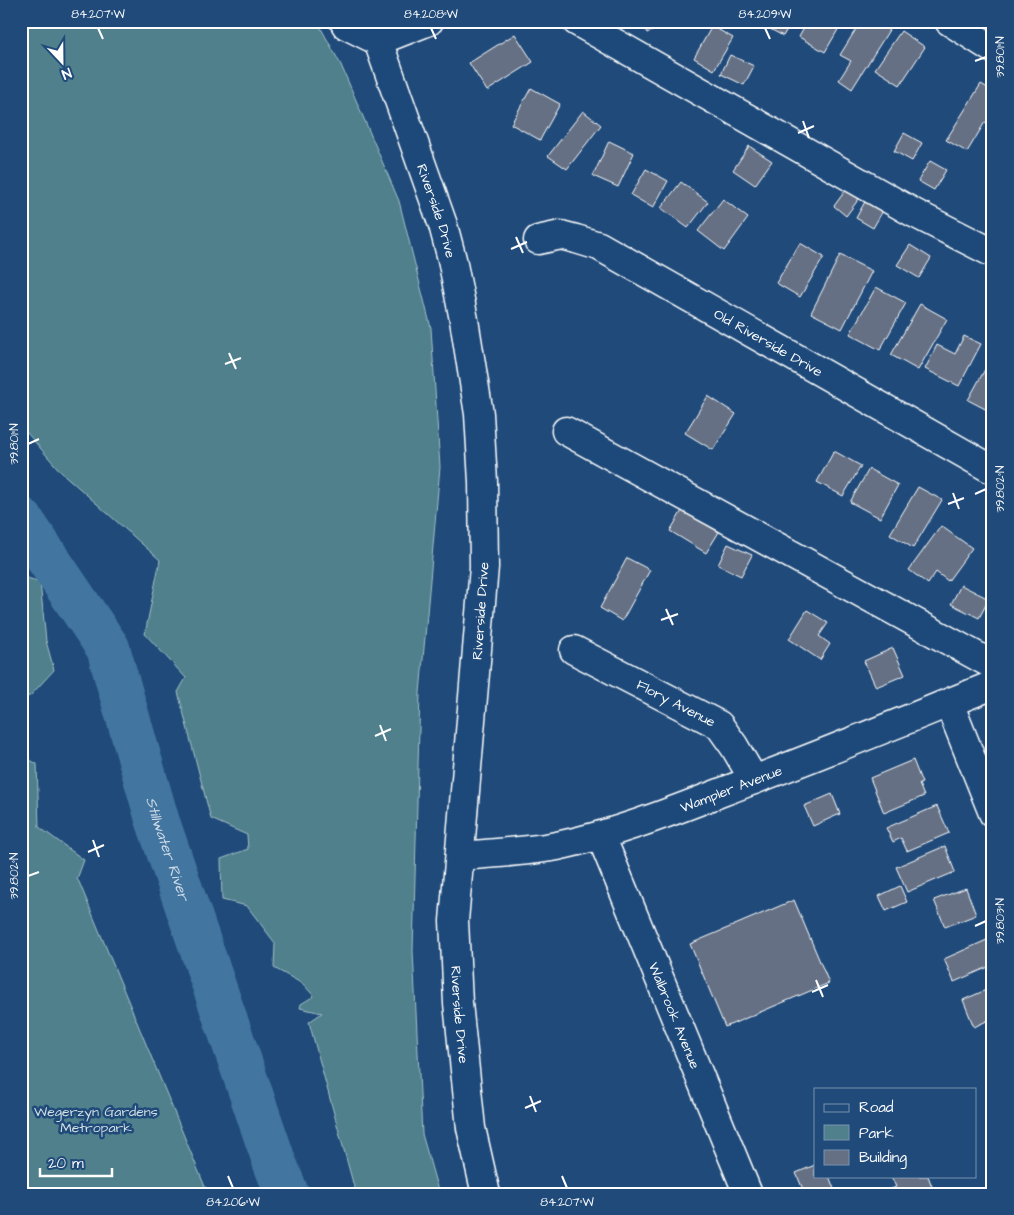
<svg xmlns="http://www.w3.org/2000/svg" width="1014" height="1215" font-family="'Architects Daughter',sans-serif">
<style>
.green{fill:#4f808c;stroke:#a7c0c6}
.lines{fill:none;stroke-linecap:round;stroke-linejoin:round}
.river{stroke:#4375a0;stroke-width:44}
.building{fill:#657084;stroke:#fff}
.minor-casing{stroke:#fff;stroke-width:31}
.major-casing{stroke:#fff;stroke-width:31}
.minor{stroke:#1f4a7a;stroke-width:28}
.major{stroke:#1f4a7a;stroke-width:28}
.ticks{fill:none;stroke:#fff;stroke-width:2}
.labels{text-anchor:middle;stroke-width:5;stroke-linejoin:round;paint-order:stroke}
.street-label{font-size:14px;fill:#fff;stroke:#1f4a7a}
.park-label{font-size:14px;fill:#d3dfe2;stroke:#1f4a7a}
.water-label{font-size:15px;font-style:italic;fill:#d0dce7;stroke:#1f4a7a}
.neatline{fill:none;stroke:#fff;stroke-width:2}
.ticks-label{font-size:12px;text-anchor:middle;fill:#fff}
</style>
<rect width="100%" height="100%" fill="#1f4a7a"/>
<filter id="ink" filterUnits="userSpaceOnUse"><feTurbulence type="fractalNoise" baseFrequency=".02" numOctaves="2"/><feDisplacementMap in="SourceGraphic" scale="10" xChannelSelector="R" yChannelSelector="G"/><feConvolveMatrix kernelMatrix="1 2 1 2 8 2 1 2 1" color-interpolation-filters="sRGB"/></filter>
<g filter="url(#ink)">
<!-- green -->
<g class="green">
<path d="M21 21H317L341 65 399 201 431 328 440 467 420 693 413 951 422 1134 439 1194H356L309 1022 322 1013 300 1008 301 1004 314 996 303 984 274 968 275 943 247 906 222 900 221 859 248 849 247 835 211 819 178 692 186 678 145 634 160 560 61 472 21 426Z"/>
<path d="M21 576 40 582 46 641 54 670 30 696 21 697Z"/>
<path d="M21 755 37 764 39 827 84 860 77 879 79 882 208 1194H21Z"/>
</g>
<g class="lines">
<!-- river -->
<path class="river" id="s1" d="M21 519 108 648 157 819 274 1161 287 1194"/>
</g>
<!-- building -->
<g class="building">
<path d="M642 21H677L647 33Z"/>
<path d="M760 21H792L783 36 759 23Z"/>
<path d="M808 21H843L825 52 799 37Z"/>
<path d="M861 21H874L889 30 852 89 839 80 851 61 840 55Z"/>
<path d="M712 26 733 38 714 70 694 58Z"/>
<path d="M901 31 925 47 900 85 875 69Z"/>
<path d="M515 34 533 62 487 91 469 63Z"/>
<path d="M730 55 754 66 744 85 721 74Z"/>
<path d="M981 84 993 91V126L985 122 967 152 946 140Z"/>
<path d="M531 88 560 104 540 140 511 124Z"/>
<path d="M583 111 601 125 567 169 548 156Z"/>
<path d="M904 133 922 143 912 161 894 151Z"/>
<path d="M609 141 634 153 618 187 593 176Z"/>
<path d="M749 146 772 161 755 185 733 170Z"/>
<path d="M930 161 946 170 934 190 918 181Z"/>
<path d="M646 169 668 181 653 208 631 195Z"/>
<path d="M681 182 708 202 688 228 661 208Z"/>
<path d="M848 187 861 196 846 216 834 206Z"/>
<path d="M867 198 885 207 873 228 856 218Z"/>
<path d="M723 199 748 218 724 251 698 231Z"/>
<path d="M800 243 824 257 800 297 776 283Z"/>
<path d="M910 245 931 258 919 278 897 265Z"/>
<path d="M840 255 872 271 842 329 811 313Z"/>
<path d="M876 287 906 303 880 350 850 334Z"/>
<path d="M920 304 947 319 918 370 891 355Z"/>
<path d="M964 336 981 344 959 386 925 369 937 345 955 354Z"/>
<path d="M993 355V413L968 400Z"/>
<path d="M708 396 736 414 713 450 685 433Z"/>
<path d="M834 451 861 466 843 496 817 482Z"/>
<path d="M869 469 898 485 880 518 850 502Z"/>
<path d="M918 487 942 500 913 548 890 534Z"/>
<path d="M683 509 719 532 706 553 670 531Z"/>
<path d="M941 526 972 548 948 581 936 572 928 584 909 570Z"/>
<path d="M728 544 752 555 741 576 718 565Z"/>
<path d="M627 558 650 570 622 621 600 608Z"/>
<path d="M961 585 989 599 979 618 951 604Z"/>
<path d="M807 610 828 623 819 636 830 644 820 660 789 639Z"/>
<path d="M893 648 905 675 876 687 864 661Z"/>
<path d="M913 760 922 783 919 784 924 796 884 813 870 778Z"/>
<path d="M832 794 840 814 813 826 804 806Z"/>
<path d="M937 806 949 833 907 851 901 838 893 842 886 828Z"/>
<path d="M945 846 955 872 907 892 896 867Z"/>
<path d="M900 886 907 902 886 911 879 896Z"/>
<path d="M966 888 976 915 945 927 934 900Z"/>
<path d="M794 900 829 983 725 1027 690 944Z"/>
<path d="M989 939 993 949V965L954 982 944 959Z"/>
<path d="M993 987V1018L974 1027 963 1000Z"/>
<path d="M815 1165V1176H829L836 1194H805L796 1173Z"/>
<path d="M891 1176H928L935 1194H879L896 1187Z"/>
</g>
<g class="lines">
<!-- minor casing -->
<g class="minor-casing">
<g id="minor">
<path d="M576 21 914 213 993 253"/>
<path d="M949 21 993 49"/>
<path d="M378 41 429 21"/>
<path id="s2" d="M538 240 561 235 576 239 599 246 993 470"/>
<path d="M566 431 993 665"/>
<path id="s3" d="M574 650 719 725 734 746 754 780"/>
<path d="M949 703 993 813"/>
<path id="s4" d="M601 836 748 1194"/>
<path id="s5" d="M460 856C492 853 525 852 557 846 614 834 668 813 722 792 813 758 903 721 993 685"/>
</g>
</g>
<!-- major casing -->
<g class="major-casing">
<g id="major">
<path d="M344 21 346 25 378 41"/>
<path id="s6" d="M381 21 378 41 443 225 452 259 464 320 479 414 483 482 484 567 454 921 458 1003 471 1128 486 1194"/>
</g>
</g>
<!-- minor -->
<use href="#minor" class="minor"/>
<!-- major -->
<use href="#major" class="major"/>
</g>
</g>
<!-- ticks -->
<path class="ticks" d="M98 28 103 39M431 28 436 39M765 28 770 39M975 61 986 57M803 121 809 138M798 133 814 126M516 237 523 253M511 249 527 242M229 353 236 369M225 364 241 358M28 444 39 439M953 493 959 509M975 494 986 489M948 504 964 498M666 609 673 625M661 620 678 614M380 725 386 741M375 736 391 729M93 840 99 857M88 852 104 845M28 876 39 872M975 926 986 921M816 980 823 997M812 992 828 985M530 1096 536 1112M525 1108 541 1101M228 1176 233 1188M562 1176 567 1188"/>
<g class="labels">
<!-- street labels -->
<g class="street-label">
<text dy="5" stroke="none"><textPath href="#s6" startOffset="200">Riverside Drive</textPath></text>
<text dy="5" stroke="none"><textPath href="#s2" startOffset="258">Old Riverside Drive</textPath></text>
<text transform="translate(480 611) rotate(-86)" y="5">Riverside Drive</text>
<text dy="5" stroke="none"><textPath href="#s3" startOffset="115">Flory Avenue</textPath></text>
<text dy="5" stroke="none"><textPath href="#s5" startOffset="281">Wampler Avenue</textPath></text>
<text dy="5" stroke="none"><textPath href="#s6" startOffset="1010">Riverside Drive</textPath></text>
<text dy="5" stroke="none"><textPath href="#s4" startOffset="194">Walbrook Avenue</textPath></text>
</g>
<!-- park labels -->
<g class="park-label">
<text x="96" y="1116">Wegerzyn Gardens<tspan x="96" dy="16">Metropark</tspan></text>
</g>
<!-- water labels -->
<g class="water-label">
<text dy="5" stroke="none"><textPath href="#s1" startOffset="365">Stillwater River</textPath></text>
</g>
</g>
<!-- margin -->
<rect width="1014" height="1215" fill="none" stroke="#1f4a7a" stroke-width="55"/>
<!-- legend -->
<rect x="814" y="1088" width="162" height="90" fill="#1f4a7a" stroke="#7992af"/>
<rect x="824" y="1104" width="25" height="8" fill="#1f4a7a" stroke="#7992af"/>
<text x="859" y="1112" font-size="15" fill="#ffffff">Road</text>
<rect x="824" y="1125" width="25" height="15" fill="#4f808c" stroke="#7992af"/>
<text x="859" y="1138" font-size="15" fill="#ffffff">Park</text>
<rect x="824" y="1150" width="25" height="15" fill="#657084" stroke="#7992af"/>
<text x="859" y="1162" font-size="15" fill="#ffffff">Building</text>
<!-- north arrow -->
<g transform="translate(62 62) rotate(158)" stroke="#1f4a7a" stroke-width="4" paint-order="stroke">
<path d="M0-4L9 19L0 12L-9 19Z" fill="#ffffff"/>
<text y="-8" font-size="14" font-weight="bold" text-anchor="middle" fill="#ffffff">N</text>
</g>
<!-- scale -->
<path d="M40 1168v8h72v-8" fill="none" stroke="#ffffff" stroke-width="2.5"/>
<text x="48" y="1168" font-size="15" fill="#ffffff" stroke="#1f4a7a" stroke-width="4" paint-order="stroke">20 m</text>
<rect x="28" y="28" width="958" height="1160" class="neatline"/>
<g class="ticks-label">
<text x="98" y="18">84.207°W</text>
<text x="431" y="18">84.208°W</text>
<text x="765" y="18">84.209°W</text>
<text transform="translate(1000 57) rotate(-90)" y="4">39.801°N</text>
<text transform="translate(14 444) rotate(-90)" y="4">39.801°N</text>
<text transform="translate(1000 489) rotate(-90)" y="4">39.802°N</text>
<text transform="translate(14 876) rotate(-90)" y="4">39.802°N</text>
<text transform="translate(1000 921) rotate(-90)" y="4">39.803°N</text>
<text x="233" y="1206">84.206°W</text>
<text x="567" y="1206">84.207°W</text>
</g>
</svg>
